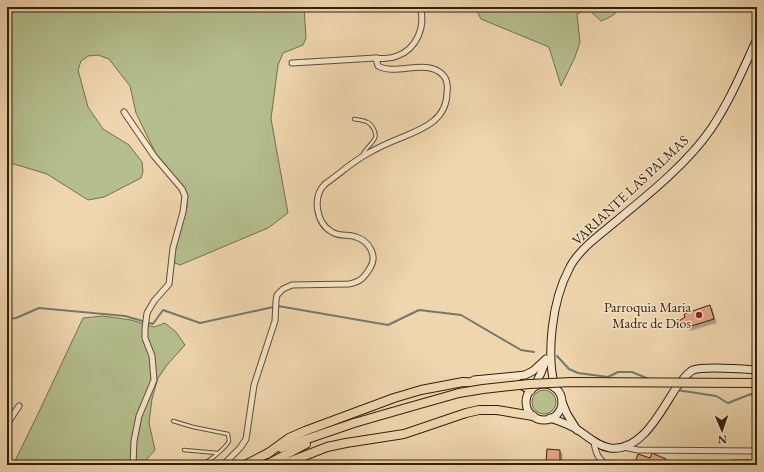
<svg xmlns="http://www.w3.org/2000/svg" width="764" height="472" font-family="'EB Garamond',serif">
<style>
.green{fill:#b5bf8e;stroke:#73704c}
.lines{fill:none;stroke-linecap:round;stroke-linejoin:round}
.stream{stroke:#727a70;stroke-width:2}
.building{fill:#e1a681;stroke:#312009;filter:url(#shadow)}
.service-casing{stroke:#604e32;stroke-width:4.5}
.minor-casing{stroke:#604e32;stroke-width:7}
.secondary-casing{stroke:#312009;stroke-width:9}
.primary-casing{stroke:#312009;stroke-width:10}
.service{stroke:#f5e4ca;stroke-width:2.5}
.minor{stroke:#f5e4ca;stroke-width:5}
.secondary{stroke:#f5e4ca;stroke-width:7}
.primary{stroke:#efd6ae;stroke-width:8}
.primary-bridge-casing{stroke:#312009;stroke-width:10;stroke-linecap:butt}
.primary-bridge{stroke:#efd6ae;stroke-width:8}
.poi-dot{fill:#8f2418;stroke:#f5e4ca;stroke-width:1.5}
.labels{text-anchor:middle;stroke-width:3;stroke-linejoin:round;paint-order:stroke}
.street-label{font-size:14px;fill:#312009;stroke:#f5e4ca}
.poi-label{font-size:14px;fill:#312009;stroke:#f5e4ca;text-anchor:end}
</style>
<defs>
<filter id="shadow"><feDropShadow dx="2" dy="3.5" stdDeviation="0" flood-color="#0004"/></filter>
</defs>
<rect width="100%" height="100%" fill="#efd6ae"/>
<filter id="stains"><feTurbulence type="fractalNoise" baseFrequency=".005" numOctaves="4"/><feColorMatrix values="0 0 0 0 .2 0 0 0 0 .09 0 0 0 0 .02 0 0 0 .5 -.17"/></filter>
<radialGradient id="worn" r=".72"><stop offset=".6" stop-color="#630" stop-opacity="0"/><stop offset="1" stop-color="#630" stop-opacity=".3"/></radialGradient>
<!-- green -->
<g class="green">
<path d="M7 7H304L306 38 303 45 283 53 278 65 271 119 288 213 268 228 180 265 175 263 174 255 187 206V194L156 154 136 113 130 86 109 59 98 55 88 56 81 61 78 70 88 107 103 129 129 145 142 162 143 172 141 178 104 197 88 200 47 174 14 164 7 163Z"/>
<path d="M475 7H619C617 15 608 18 601 21L590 11 580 12 577 15 580 42 575 57 561 86 549 47 481 19Z"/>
<path d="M103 316 131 320 154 327 165 323 176 332 185 345 167 365 158 378 152 399 149 423 155 450 146 460 145 465H13L37 416 83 318Z"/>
<circle cx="544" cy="402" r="12"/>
</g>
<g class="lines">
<!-- stream -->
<g class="stream">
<path d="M7 319 16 318 39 308 125 316 153 324 163 310 200 323 278 306 388 325 419 310 461 315 521 350 534 352"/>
<path d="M557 356 569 369 578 373 608 377 618 372H632L649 379"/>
<path d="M677 390 716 396 728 403 751 394 757 402"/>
</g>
</g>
<!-- building -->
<g class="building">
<path d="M710 305 714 319 688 327 687 324H681L679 321 685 317 684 314Z"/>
<path d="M547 449 560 450V462H546Z"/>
<path d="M652 453 666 459 664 465H634L638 454 650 458Z"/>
<rect x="732" y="460" width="17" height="5"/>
</g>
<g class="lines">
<!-- service casing -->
<g class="service-casing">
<g id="service">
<path d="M354 119C358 120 363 120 367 122 372 124 377 133 375 138 372 144 366 148 363 154"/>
<path d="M173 421 193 427 228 434 229 441C225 449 209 461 201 465"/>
<path d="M184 450 217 453"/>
</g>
</g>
<!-- minor casing -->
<g class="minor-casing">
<g id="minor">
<path d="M292 63 376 58C383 59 390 59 397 56 417 49 426 26 420 7"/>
<path d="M124 112 154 156 182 189 185 196 183 212 173 248 169 284 154 301 147 313 145 328V338L152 356 154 380 139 416 134 441 133 465"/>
<path d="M7 424 19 406"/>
<path d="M594 441C595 452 598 459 607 465"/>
<path d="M623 447 638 450 757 451"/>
<path d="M223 465 240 448 246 439 254 385 275 321 276 301 277 295 283 289 292 285 349 284C360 282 364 278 370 268 378 256 369 241 356 237 349 234 340 237 332 232 316 223 312 197 325 184 338 175 351 163 365 155 377 148 390 142 403 137 425 128 447 119 447 92 448 87 447 79 443 75 427 58 396 76 378 66L376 58"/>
</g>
</g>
<!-- secondary casing -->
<g class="secondary-casing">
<g id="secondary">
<path d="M474 380 525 375 533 371 546 359"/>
<circle cx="544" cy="402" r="18"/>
<path d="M534 387 541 373 546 360"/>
<path d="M555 388C546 354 552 301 569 269 574 258 583 249 592 241 631 208 683 170 711 129 730 101 743 69 757 39"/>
<path d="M562 402 567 414 577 430"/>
<path d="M550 418C559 421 570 425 578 430 588 437 598 446 610 448 643 452 662 408 678 385 683 380 687 373 693 370 704 366 743 369 757 370"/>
</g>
</g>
<!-- primary casing -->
<g class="primary-casing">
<g id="primary">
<path d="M281 448 354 423 406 408"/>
<path d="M267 454 289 438 305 431 394 398 421 390 463 382 485 383 509 382H516L531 390"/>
<path d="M245 465 270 452"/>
<path d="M266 465 306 444"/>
<path d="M281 465 327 447 346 443 404 434 466 413 479 410H497L533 416"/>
</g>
</g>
<!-- service -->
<use href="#service" class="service"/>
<!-- minor -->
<use href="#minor" class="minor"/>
<!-- secondary -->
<use href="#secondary" class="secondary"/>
<!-- primary -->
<use href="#primary" class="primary"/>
<!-- primary-bridge casing -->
<g class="primary-bridge-casing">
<path id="primary-bridge" d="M406 408 459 393 483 389 529 384 572 382 754 383"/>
</g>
<!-- primary-bridge -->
<use href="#primary-bridge" class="primary-bridge"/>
</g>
<!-- markers -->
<circle class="poi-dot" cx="699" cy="315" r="4"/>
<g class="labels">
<!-- street labels -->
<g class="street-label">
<text transform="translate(630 190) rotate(-43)" y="5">VARIANTE LAS PALMAS</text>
</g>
<!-- poi labels -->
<g class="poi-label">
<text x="691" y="312">Parroquia Maria<tspan x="691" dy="16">Madre de Dios</tspan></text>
</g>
</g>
<!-- margin -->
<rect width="764" height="472" fill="none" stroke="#efd6ae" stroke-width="24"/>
<rect x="8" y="8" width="748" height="456" fill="none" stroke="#312009" stroke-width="2"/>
<rect x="12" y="12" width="740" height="448" fill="none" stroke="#312009"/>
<!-- north arrow -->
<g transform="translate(722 430) rotate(178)" stroke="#f5e4ca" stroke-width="3" paint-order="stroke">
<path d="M0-3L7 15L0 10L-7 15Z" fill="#312009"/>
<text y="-6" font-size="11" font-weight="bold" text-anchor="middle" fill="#312009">N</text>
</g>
<rect width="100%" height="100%" filter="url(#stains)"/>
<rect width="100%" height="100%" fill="url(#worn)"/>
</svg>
